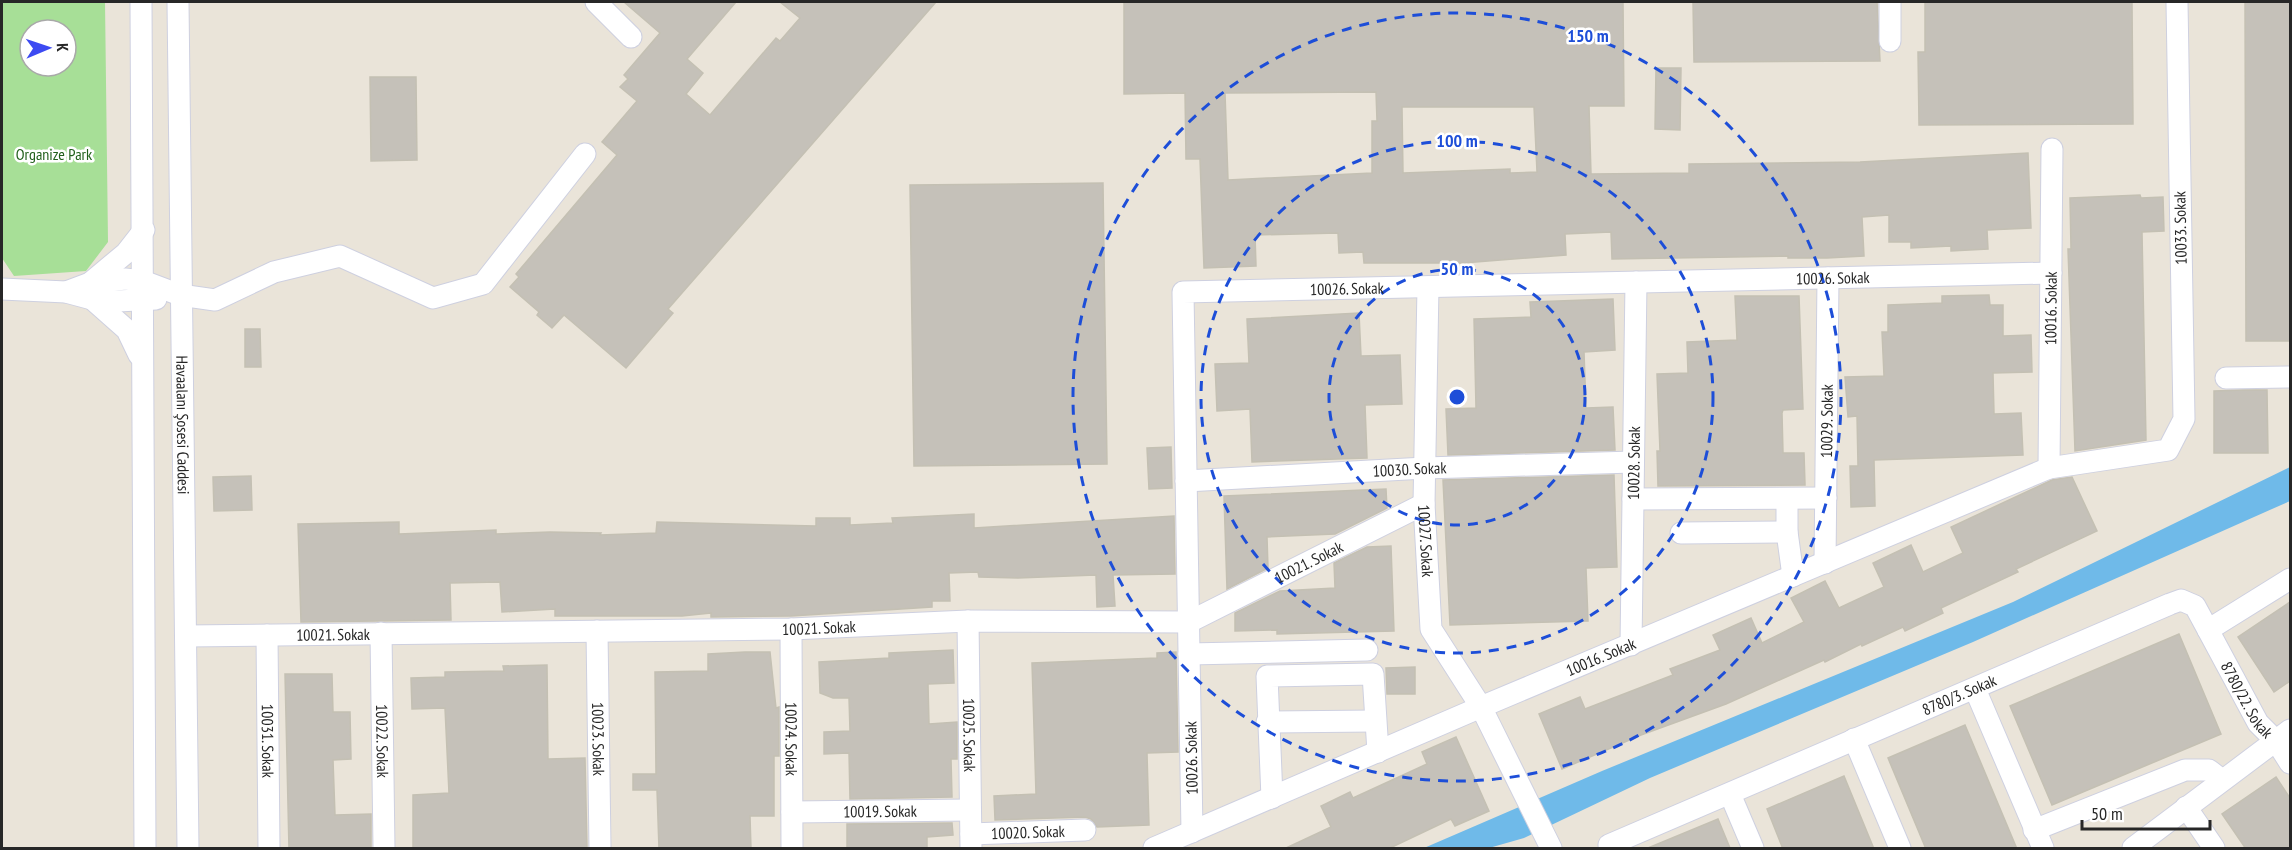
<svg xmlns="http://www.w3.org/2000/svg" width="2292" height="850" font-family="'PT Sans Narrow',sans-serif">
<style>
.green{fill:#a7df97;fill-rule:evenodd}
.water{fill:#6fbae9}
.building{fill:#c5c1b9;stroke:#c4c0b3;stroke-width:1.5;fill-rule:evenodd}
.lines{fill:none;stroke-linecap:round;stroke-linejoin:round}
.minor-casing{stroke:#ced0e0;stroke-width:23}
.minor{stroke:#fff;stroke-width:21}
.ring{fill:none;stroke:#1d4ed8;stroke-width:3;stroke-dasharray:10 8}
.labels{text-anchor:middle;stroke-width:5;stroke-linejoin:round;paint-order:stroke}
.park-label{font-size:16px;fill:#22601c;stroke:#fff}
.street-label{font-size:16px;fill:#272727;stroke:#fff}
.centre{fill:#1d4ed8;stroke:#fff;stroke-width:3}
.ring-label{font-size:18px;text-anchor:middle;font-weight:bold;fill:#1d4ed8;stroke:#fff;stroke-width:5;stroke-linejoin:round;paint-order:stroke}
</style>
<rect width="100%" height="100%" fill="#eae4d9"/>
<!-- green -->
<path class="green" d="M2 2H105L108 242 86 271 14 276 2 258ZM30 30H66V66H30Z"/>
<!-- water -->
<path class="water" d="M2290 467V501L1973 642 1650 778 1524 838 1489 848H1424L1602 771 2013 602Z"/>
<!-- building -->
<g class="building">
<path d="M624 2H736L687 59 703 73 686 94 710 115 776 38 780 41 800 18 780 2H936L668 309 673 313 626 368 564 315 552 328 537 315 539 312 510 287 519 277 516 274 617 155 602 142 637 101 620 87 628 79 624 75 660 33Z"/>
<path d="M1124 2H1623L1624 106H1589L1591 174 1689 173V164L1860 162 2028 153 2031 228 1987 230 1988 249 1951 251V246L1911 248V242H1889V215L1862 217 1864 256 1827 258H1788V256L1612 259 1611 232 1565 234 1566 255 1463 263H1364L1363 252 1339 253 1338 233 1255 235 1256 266 1204 268 1200 159H1186L1185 93 1124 94ZM1376 92 1377 121H1372V173L1228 180 1225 93ZM1402 107H1534L1537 172 1510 173V169L1403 173Z"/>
<path d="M1693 2H1877L1880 61 1694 62Z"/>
<path d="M1925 2H2132L2133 124 1919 125 1918 52H1925Z"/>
<path d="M2245 2H2290V341H2246Z"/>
<path d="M1656 68H1681L1680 130 1655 129Z"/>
<path d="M370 77H416L417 160 371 161Z"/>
<path d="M1103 183 1107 464 914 466 910 185Z"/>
<path d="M2140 195 2141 198 2163 197 2164 231 2142 232 2146 440 2075 451 2068 249H2071L2070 198Z"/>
<path d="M1989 295 1990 305H2003V336L2031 335 2032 372 1993 373 1994 414 2021 413 2023 455 1874 460 1875 506 1851 507 1850 466H1858L1857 416 1848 417 1845 377 1884 376 1882 332H1888V305L1942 303V296Z"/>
<path d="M1735 296H1799L1803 409 1783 410 1782 413 1783 453H1804L1805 485 1658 486 1657 451H1660L1657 374 1688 373 1687 342 1737 340Z"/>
<path d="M1613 299 1615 350 1584 352 1586 408 1613 407 1615 450 1448 455 1446 409 1476 408 1474 319 1531 317 1530 302Z"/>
<path d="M1359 313 1361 356 1400 355 1402 404 1365 405 1367 458 1252 462 1250 409 1217 411 1215 364 1249 363 1247 319Z"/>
<path d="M245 329H260L261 367H245Z"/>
<path d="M2244 390H2267L2268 453H2214V391Z"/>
<path d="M1171 447 1172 488 1149 489 1147 448Z"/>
<path d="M1614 475 1617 567 1586 568 1588 621 1450 625 1443 480Z"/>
<path d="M251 476 252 510 214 511 213 477Z"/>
<path d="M2072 477 2097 531 2016 569 2018 572 1941 608 1943 613 1905 631 1903 627 1862 646 1861 644 1825 662 1824 660 1726 704 1641 735 1562 769 1539 714 1580 697 1585 709 1673 675 1670 669 1720 650 1713 635 1751 618 1762 643 1804 622 1791 598 1825 581 1839 608 1884 587 1873 563 1911 545 1923 572 1963 553 1951 527 2052 480Z"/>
<path d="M1386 489 1387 508 1335 534 1267 537 1268 568 1227 589 1224 496Z"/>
<path d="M974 514V528L1174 516 1175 574 1113 575 1115 606 1097 607 1096 575 1018 578 979 577 978 572 949 573 950 601H932V607L791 616 711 617V613L682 616H555V609L502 612 500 582 450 583 451 620 301 622 298 524 399 522V534L496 530V534L550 532 601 533 600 535 656 533 657 522 816 526V518H850V525L893 523 892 518Z"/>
<path d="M1391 546 1394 631 1277 634V630L1235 631V613L1280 591 1335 588 1334 563 1367 547Z"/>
<path d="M2290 602V681L2274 692 2238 637Z"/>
<path d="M2179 634 2221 734 2052 805 2010 706Z"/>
<path d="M953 650 954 683 928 684 929 724 957 722V759H951L952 797 850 799 849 753 824 754V732L850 731 849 698H833L820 693 819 662 889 658V653Z"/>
<path d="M745 652H770L776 708 779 707V756H774V816H750L751 849H659L657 790H633V774H656L655 672 708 671V654Z"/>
<path d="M1176 652 1178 752 1147 753 1149 825 1097 827 1091 819 1085 817 995 820 994 796 1036 794 1032 663 1157 658V653Z"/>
<path d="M547 665 548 759 585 758 587 849H413V795L449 793 445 708 412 709 411 678 445 677V672L504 671 503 666Z"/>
<path d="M1415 667V694H1387L1386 668Z"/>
<path d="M285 674H332L333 712H350L351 759 333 760 335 815 371 814V849H289Z"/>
<path d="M1965 725 2017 849H1926L1888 758Z"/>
<path d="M1456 737 1489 811 1455 826 1451 819 1388 849H1284L1331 827 1321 806 1350 792 1353 798 1427 764 1422 752Z"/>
<path d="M1844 776 1874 849H1783L1767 809Z"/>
<path d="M2276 777 2290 798V849H2246L2222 814Z"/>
<path d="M1718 819 1730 848H1648Z"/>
<path d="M952 823 953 835 927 837V849H847V824Z"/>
</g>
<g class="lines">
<!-- minor casing -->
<g class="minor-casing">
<g id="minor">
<path d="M141 2 145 848"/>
<path id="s1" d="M178 2 188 848"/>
<path d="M596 2 631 37"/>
<path d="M1890 2V41"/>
<path d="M90 283 126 253 144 230"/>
<path id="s2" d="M1428 287 1424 504 1431 629 1481 707 1551 848"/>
<path d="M2 289 66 292 92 299 118 301 156 299"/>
<path d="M66 292 90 283 125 279 143 281 180 295 215 300 274 272 340 256 433 298 483 284 585 154"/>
<path d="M92 299 127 330 139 355"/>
<path d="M2226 378 2290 377"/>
<path d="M2049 468 2168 450 2184 419 2177 2"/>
<path id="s3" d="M1186 481 1425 468 1633 462"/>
<path d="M1633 499 1826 498"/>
<path d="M1787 499V532L1793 576"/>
<path d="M1681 533 1787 532"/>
<path id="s4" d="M1825 563 1828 278"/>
<path id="s5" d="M968 621 971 848"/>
<path id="s6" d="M791 629 792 848"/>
<path id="s7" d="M2208 630 2258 723 2276 741 2290 763"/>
<path id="s8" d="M597 631 600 848"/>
<path id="s9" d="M381 633 384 848"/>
<path id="s10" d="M267 635 269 848"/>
<path id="s11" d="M186 636 791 629 968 621 1189 622 1424 504"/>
<path id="s12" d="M1631 645 1636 282"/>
<path d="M1189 654 1367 650"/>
<path d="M1975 689 2043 848"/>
<path d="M1267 722 1375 721"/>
<path d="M1854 739 1900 848"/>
<path d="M1730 794 1753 848"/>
<path d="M1272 798 1267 676 1373 674 1378 752"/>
<path d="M2186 807 2214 848"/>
<path id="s13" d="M792 812 970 810"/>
<path d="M2034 830 2185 770H2209L2222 780"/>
<path id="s14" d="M1192 832 1183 292 2051 273"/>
<path id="s15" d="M971 834 1085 830"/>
<path id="s16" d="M1609 845 2170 604 2181 600 2195 606 2208 630 2290 579"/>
<path id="s17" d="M1154 848 1481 707 2049 468 2052 149"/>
<path d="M2133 848 2290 730"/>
</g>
</g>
<!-- minor -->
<use href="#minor" class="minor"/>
</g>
<!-- distance rings -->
<g class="ring">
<circle cx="1457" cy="397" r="128"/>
<circle cx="1457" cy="397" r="256"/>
<circle cx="1457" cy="397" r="384"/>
</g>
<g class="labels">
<!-- park labels -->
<g class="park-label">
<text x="54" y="160">Organize Park</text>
</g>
<!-- street labels -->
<g class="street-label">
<text transform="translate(2180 228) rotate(-91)" y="6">10033. Sokak</text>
<text dy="6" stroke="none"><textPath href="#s14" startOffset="1190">10026. Sokak</textPath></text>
<text dy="6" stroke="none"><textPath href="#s14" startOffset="704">10026. Sokak</textPath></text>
<text dy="6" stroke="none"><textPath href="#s17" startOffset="1132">10016. Sokak</textPath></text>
<text dy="6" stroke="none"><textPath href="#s4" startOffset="142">10029. Sokak</textPath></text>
<text dy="6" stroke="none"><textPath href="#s1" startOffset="423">Havaalanı Şosesi Caddesi</textPath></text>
<text dy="6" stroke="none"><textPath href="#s12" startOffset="182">10028. Sokak</textPath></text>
<text dy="6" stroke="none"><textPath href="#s3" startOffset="224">10030. Sokak</textPath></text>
<text dy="6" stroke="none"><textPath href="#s2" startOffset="254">10027. Sokak</textPath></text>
<text dy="6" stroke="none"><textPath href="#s11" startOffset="1137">10021. Sokak</textPath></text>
<text dy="6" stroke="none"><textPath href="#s11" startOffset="633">10021. Sokak</textPath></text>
<text dy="6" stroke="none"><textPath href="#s11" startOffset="147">10021. Sokak</textPath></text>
<text dy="6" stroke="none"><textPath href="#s17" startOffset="486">10016. Sokak</textPath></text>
<text dy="6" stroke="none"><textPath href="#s16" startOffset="381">8780/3. Sokak</textPath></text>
<text dy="6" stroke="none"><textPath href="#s7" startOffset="80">8780/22. Sokak</textPath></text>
<text dy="6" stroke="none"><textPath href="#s5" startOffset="114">10025. Sokak</textPath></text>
<text dy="6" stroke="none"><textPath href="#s6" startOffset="110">10024. Sokak</textPath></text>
<text dy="6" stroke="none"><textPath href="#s8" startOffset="108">10023. Sokak</textPath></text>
<text dy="6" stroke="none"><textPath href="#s9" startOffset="108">10022. Sokak</textPath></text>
<text dy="6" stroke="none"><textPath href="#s10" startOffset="106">10031. Sokak</textPath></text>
<text transform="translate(1191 758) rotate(-91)" y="6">10026. Sokak</text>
<text dy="6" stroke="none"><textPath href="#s13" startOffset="88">10019. Sokak</textPath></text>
<text dy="6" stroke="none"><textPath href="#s15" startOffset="57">10020. Sokak</textPath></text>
</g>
</g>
<circle cx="1457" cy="397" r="9" class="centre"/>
<g class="ring-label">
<text x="1588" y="42">150 m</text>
<text x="1457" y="147">100 m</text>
<text x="1457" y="275">50 m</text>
</g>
<!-- border -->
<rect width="2292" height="850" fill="none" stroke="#272727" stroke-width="6"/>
<!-- north arrow -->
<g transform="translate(48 48) rotate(88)"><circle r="28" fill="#ffffff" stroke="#a9a9a9" stroke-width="1.5"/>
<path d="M0-4.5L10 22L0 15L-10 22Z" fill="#3d4af2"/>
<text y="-9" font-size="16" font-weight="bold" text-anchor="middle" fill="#272727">K</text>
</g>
<!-- scale -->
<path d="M2082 820v9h128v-9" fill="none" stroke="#272727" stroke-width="3"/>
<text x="2091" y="820" font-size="18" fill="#272727" stroke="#ffffff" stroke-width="4.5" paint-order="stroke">50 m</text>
</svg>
